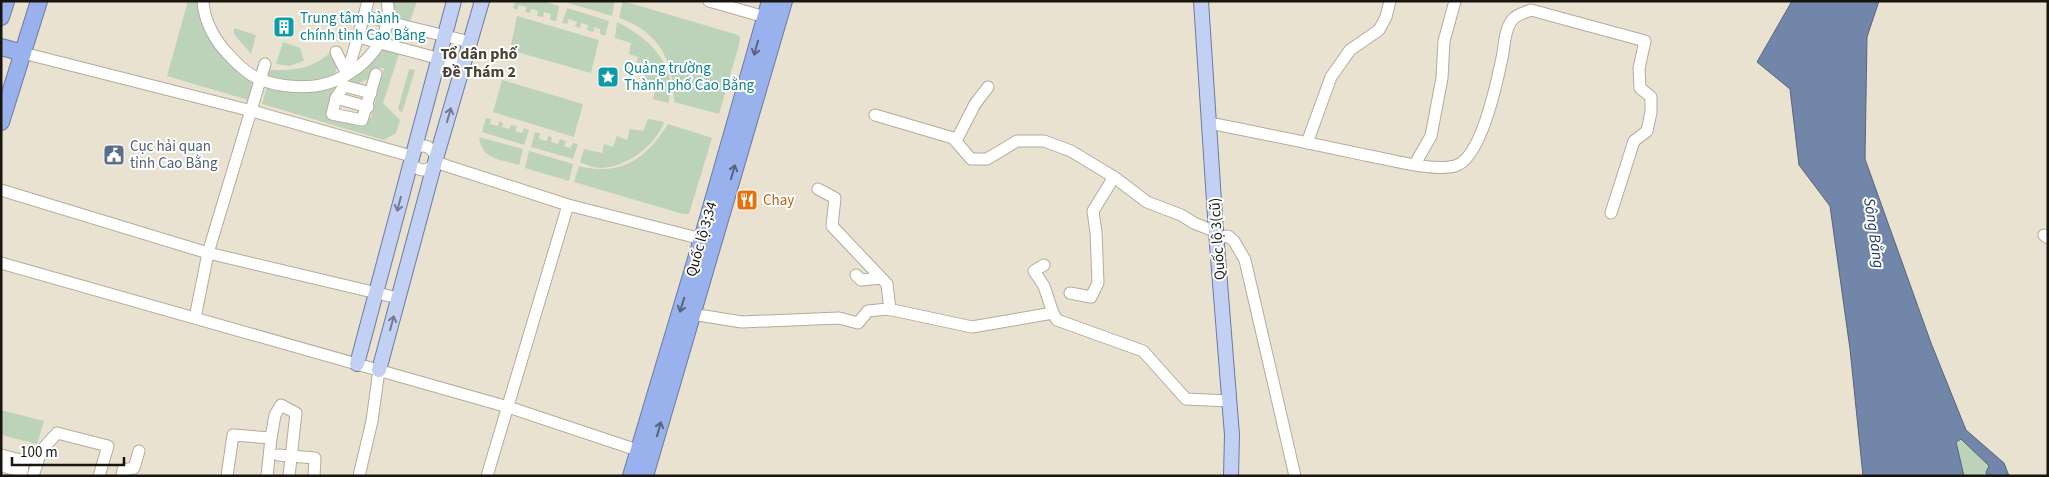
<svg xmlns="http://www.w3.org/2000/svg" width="2049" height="477" font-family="'Source Sans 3',sans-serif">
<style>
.green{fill:#bcd3ba}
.water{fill:#7286a9;stroke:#57647b}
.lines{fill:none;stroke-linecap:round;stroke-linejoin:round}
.minor-casing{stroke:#b4ac9b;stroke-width:13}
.major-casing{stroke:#6c7a9f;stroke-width:16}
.highway-casing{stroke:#6c7a9f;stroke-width:18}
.minor{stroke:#fff;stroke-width:11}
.major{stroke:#c2d0f4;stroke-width:14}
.highway{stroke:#99b1ed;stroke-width:16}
.oneway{stroke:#58637e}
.oneway2{stroke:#767c8d}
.labels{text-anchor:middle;stroke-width:4;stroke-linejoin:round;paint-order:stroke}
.culture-label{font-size:15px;fill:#0d838f;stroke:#fff;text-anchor:start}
.service-label{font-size:15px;fill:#4e5e75;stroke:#fff;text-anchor:start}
.food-label{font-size:15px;fill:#c56008;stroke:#fff;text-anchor:start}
.street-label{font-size:15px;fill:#18150f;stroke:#fff}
.neighbourhood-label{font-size:16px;font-weight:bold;fill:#494334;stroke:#fff}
.water-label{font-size:16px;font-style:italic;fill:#1e3766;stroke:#fff}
</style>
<rect width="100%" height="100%" fill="#eae2d0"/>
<!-- green -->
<g class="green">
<path d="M188 1H200V10L250 77 252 86 248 100 167 76Z"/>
<path d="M391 1H417L409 24 392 17Z"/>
<path d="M515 1H543L559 6 556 21 550 20 551 14 544 12 543 17 537 16 538 11 531 9 530 13 525 12 527 7 519 5 517 10 513 8Z"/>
<path d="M568 1H615L612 16 568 3Z"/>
<path d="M623 1 738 35 740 37 739 45 719 114 674 102C674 60 659 32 619 18Z"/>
<path d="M567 8 609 21 605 36 600 34V29L594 27 593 32 587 30 588 25 581 23 580 28 575 26 577 22 569 19 567 24 562 23Z"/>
<path d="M517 16 599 40 591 73 510 50Z"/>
<path d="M617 22C641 34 664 52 670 79 671 87 669 96 669 103L653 99 656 86 642 82 646 71 635 68 638 57 629 54 631 43 615 38Z"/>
<path d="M234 28 256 35 251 54 234 34Z"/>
<path d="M283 42 300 48 304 61 289 66 276 64Z"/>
<path d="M382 47 400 51 383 103 400 120 396 133 384 140 262 104 267 86 338 85 334 90 327 116 358 126 371 117 384 68H373L368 79 353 86 349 78 368 66Z"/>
<path d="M330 53C338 62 339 68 332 79 312 82 287 85 268 76L269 70C296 70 309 70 330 53Z"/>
<path d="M409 69 415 70 402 113 398 109Z"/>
<path d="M502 80 583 104 574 137 493 112Z"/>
<path d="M486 118 491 119 490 124 498 126 499 121 503 123 502 127 509 129 511 125 517 126 515 131 522 133 524 128 529 130 524 145 482 132Z"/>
<path d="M648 119 664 122C655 147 625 168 600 168 594 168 586 164 580 163L584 149 602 153 604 144 613 147 617 136 627 140 630 129 643 131Z"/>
<path d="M668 124 712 138 689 214H683L574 182 579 166C621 177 647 158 668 124Z"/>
<path d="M535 132 540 133 539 139 547 141 548 136 552 137 551 142 558 144 560 139 566 141 564 146 570 148 573 143 578 144 573 159 531 147Z"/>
<path d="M479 137 523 149 519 165C500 159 482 160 479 137Z"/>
<path d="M529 151 573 164 569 181 525 168Z"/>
<path d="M1 410 44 421 37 444 1 435Z"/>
<path d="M1961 439 1989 467 1986 472 1987 476H1964L1956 441Z"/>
</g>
<!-- water -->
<path class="water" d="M1792 1H1879L1867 37 1865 159 1931 343 1966 430 2004 463 2009 476H1987L1986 472 1989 466 1961 439 1956 442 1964 476H1863L1850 349 1830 206 1799 165 1790 89 1757 62Z"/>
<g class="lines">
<!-- minor casing -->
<g class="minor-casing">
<g id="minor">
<path d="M203 1C204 21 215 41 229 55 238 65 249 76 262 80 278 86 299 88 315 86 354 81 396 42 387 1"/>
<path d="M368 1 364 16 470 42"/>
<path d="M709 1 765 17"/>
<path d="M358 37 463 65"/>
<path d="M336 52 347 74"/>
<path d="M23 53 252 111 411 156"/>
<path d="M347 74 364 16"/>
<path d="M340 78 344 86 336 98 332 114 362 120 376 74"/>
<path d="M344 86 371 93"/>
<path d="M336 98 368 107"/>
<path d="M875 115 953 138 971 159H987L1017 141H1044L1071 151 1114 177"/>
<path d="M1209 123C1261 133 1313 144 1365 155 1388 159 1433 172 1455 166 1481 159 1497 82 1502 58 1505 45 1504 28 1514 18 1519 14 1525 12 1531 10L1645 41 1639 68 1640 88 1651 97V112L1647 131 1634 141 1611 213"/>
<path d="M956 141 975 104 988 87"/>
<path d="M1307 143 1331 77 1350 50 1379 30 1386 17 1390 1"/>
<circle cx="423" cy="158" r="12"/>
<path d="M435 162 568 205 702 239"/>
<path d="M1415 164 1431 136 1442 78 1444 41 1455 1"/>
<path d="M818 189 835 198 832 226 887 284 890 310"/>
<path d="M1 190 208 253 398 298"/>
<path d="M2044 235 2048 238"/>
<path d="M1217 238 1228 236 1234 241 1245 260 1295 476"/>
<path d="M1 263 508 407 637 450"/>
<path d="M1044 265 1034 271 1044 286 1053 313"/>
<path d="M856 275 861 280 881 278"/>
<path d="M1070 293 1091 297 1098 283 1096 232 1093 211 1114 177 1147 202 1181 215 1194 223 1216 232"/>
<path d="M692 314 742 322 839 318 858 323 868 311 888 309 972 327 1053 313 1057 320 1143 351 1186 399 1229 401"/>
<path d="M195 318 208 253 265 64"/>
<path d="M271 438 275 415 281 405 296 413 289 476"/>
<path d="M1 455 24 461"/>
<path d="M278 455 315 458 314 476"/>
<path d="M1 466 22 471"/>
<path d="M21 476 24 461 41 451 57 433 108 446 99 476"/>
<path d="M33 476 41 451"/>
<path d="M122 476 123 470 134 468 139 451"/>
<path d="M227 476 233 435 271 438 267 476"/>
<path d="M359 476 372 421 379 370"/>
<path d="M487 476 568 205"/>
</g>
</g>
<!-- major casing -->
<g class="major-casing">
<g id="major">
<path d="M1201 1 1216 232 1232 435 1231 476"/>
<path d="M357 364 454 1"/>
<path d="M379 370 435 162 482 1"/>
</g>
</g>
<!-- highway casing -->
<g class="highway-casing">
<g id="highway">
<path d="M1 17 6 1"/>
<path d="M1 47 23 53"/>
<path d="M1 122 39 1"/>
<path d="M631 476 702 239 770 1"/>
<path d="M645 476 784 1"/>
</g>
</g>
<!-- minor -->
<use href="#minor" class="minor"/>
<!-- major -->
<use href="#major" class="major"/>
<!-- highway -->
<use href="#highway" class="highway"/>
</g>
<!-- one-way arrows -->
<defs><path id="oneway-shaft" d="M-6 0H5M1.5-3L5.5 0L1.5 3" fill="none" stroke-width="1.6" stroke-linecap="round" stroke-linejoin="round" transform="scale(1.25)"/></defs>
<g class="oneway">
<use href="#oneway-shaft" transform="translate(756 48) rotate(106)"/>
<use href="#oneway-shaft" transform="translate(733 172) rotate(-74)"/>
<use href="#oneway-shaft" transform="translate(682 305) rotate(107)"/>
<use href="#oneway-shaft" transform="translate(659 429) rotate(-74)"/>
</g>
<g class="oneway2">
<use href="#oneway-shaft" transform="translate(449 115) rotate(-74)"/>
<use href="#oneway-shaft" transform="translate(399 204) rotate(105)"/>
<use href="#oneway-shaft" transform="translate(392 323) rotate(-75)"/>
</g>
<!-- icons -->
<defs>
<g id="building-square" transform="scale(1.125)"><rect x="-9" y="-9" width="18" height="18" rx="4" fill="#0f9aa8" stroke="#fff"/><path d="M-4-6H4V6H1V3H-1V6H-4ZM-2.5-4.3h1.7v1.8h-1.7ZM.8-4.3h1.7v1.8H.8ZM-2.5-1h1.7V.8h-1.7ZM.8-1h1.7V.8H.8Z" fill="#fff"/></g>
<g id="sight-square" transform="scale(1.125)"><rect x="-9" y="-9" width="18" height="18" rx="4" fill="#0f9aa8" stroke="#fff"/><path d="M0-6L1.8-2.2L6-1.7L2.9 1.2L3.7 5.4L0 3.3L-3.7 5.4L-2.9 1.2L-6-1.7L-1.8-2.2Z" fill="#fff"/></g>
<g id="civic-square" transform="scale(1.125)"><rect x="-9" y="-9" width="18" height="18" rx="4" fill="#5c6f8a" stroke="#fff"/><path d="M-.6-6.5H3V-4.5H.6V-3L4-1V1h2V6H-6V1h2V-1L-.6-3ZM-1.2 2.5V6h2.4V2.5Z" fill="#fff"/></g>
<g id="restaurant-square" transform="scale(1.125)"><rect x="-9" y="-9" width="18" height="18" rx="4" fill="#e8710a" stroke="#fff"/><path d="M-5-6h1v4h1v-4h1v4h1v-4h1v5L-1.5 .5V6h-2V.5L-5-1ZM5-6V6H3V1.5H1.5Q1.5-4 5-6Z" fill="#fff"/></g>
</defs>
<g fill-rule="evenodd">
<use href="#building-square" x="284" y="27"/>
<use href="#sight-square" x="608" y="77"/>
<use href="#civic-square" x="114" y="155"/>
<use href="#restaurant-square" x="747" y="200"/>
</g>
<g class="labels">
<!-- culture labels -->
<g class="culture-label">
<text x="300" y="23">Trung tâm hành<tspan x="300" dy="17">chính tỉnh Cao Bằng</tspan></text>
<text x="624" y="73">Quảng trường<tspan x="624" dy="17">Thành phố Cao Bằng</tspan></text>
</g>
<!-- service labels -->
<g class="service-label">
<text x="130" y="151">Cục hải quan<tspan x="130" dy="17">tỉnh Cao Bằng</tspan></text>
</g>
<!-- food labels -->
<g class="food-label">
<text x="763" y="205">Chay</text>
</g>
<!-- street labels -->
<g class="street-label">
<text transform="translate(701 239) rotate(-74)" y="5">Quốc lộ 3;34</text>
<text transform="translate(1217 239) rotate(-94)" y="5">Quốc lộ 3(cũ)</text>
</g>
<!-- neighbourhood labels -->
<g class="neighbourhood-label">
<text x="479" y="59">Tổ dân phố<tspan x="479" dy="18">Đề Thám 2</tspan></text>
</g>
<!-- water labels -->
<g class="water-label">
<text transform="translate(1875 233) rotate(82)" y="6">Sông Bằng</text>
</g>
</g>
<!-- border -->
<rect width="2049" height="477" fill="none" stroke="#18150f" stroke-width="5"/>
<!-- scale -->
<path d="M12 457v8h112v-8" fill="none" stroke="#18150f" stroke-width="2.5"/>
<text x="20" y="457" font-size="15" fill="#18150f" stroke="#ffffff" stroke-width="4" paint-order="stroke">100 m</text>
</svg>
